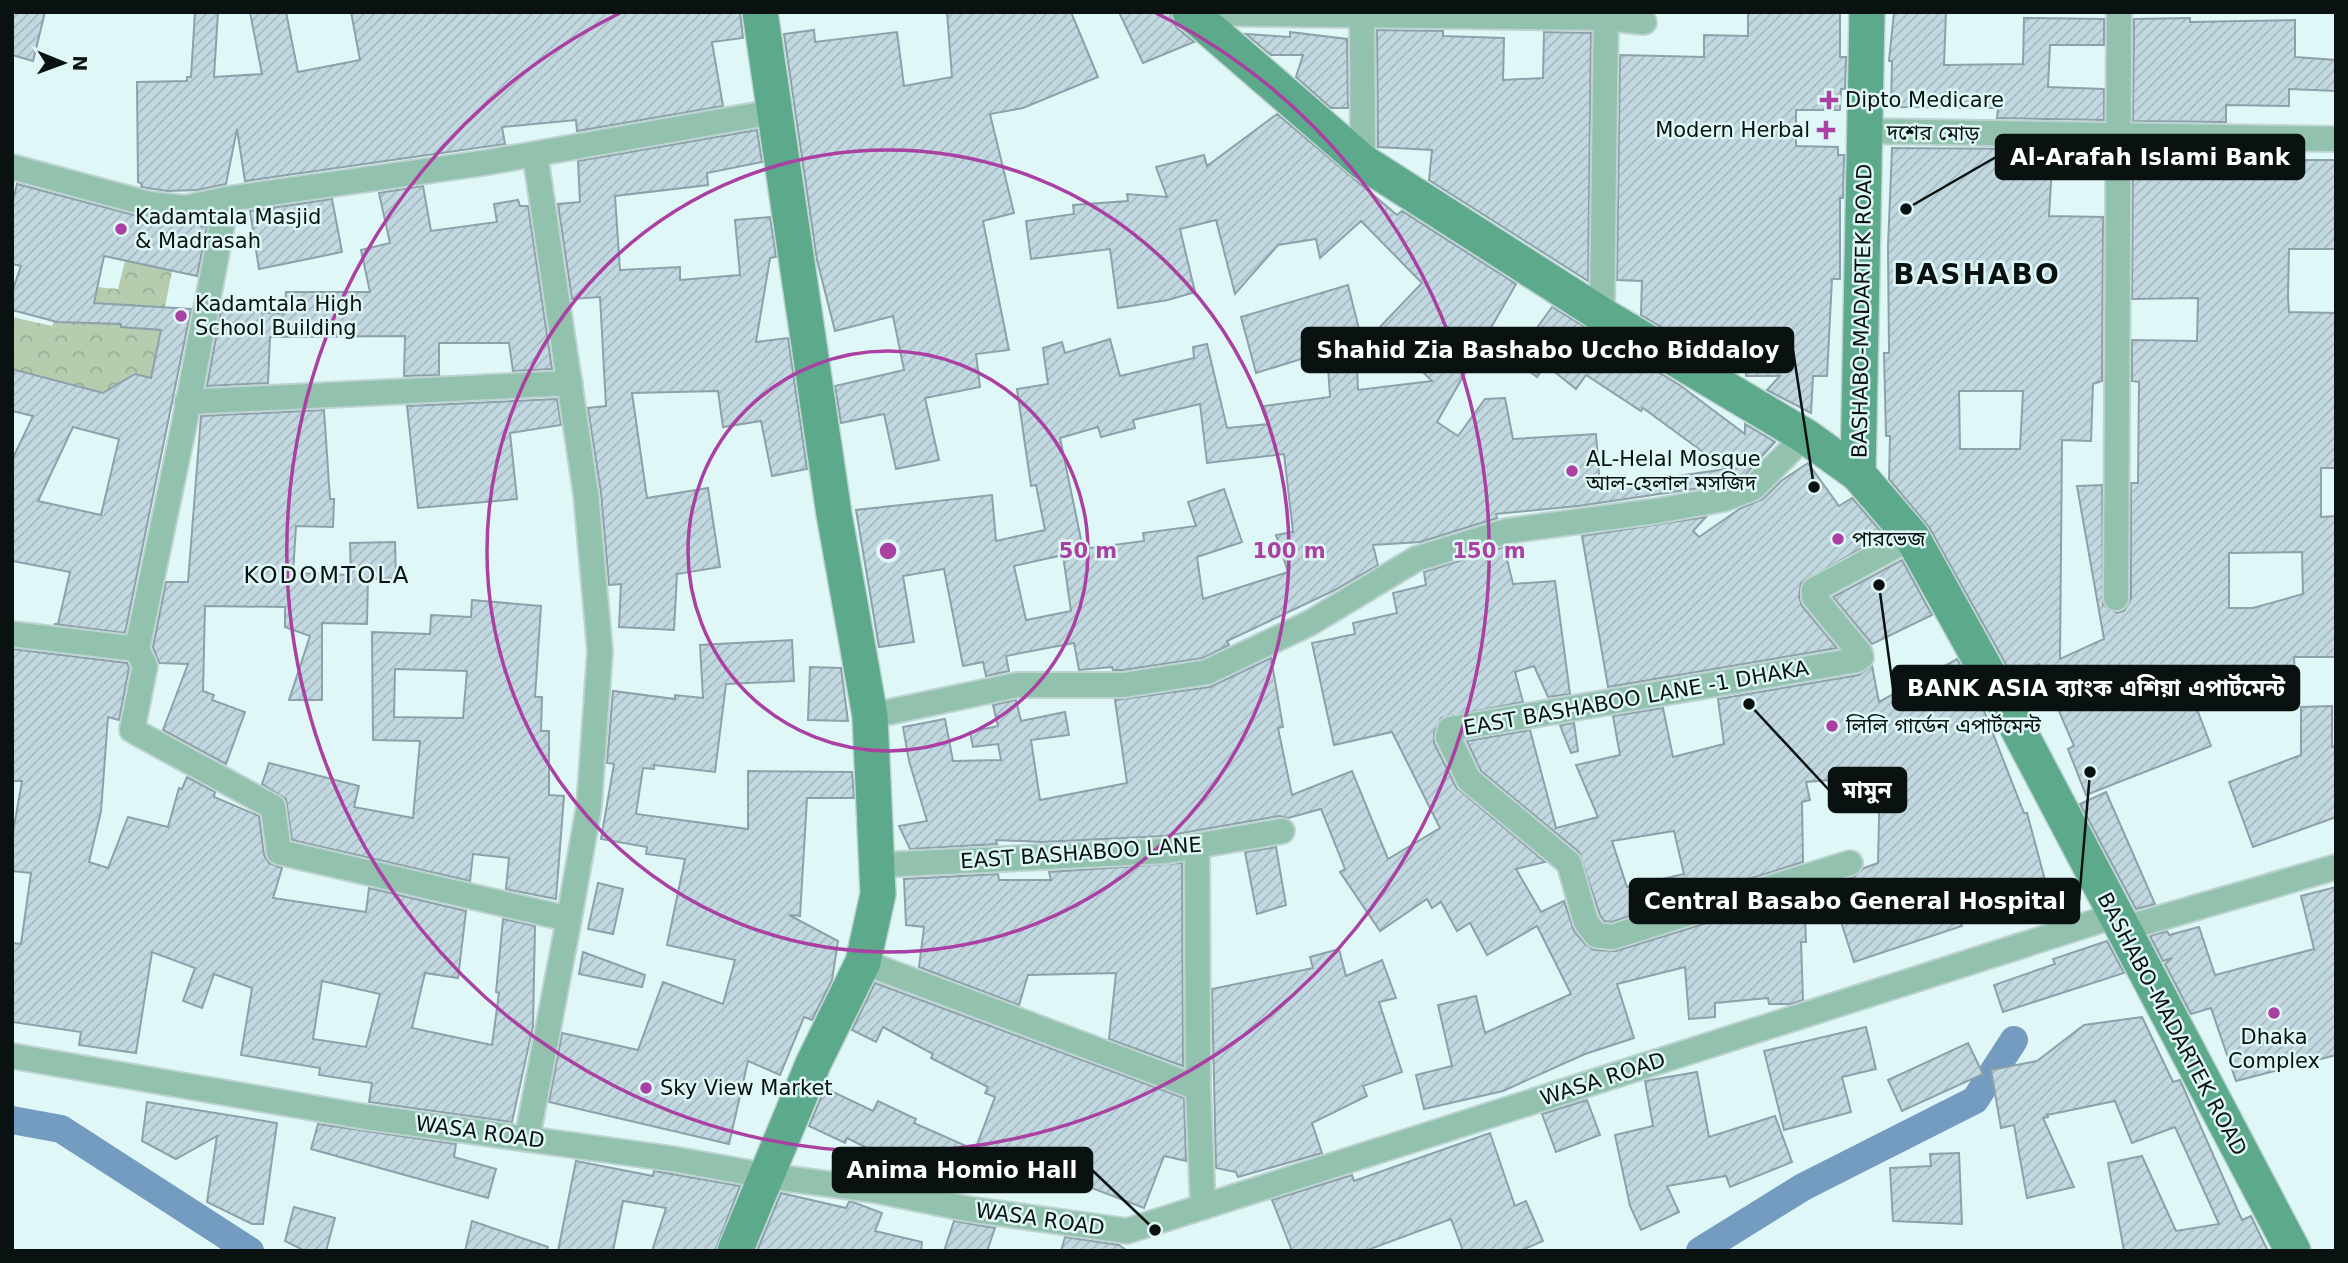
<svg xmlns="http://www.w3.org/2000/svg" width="2348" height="1263" font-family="'DejaVu Sans','Noto Sans Bengali',sans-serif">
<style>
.forest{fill:url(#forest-crowns)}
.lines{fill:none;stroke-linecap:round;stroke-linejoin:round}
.canal{stroke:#749bc0;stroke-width:28}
.building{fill:url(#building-hatch);stroke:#8ca1a9;stroke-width:2;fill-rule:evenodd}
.street-casing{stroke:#bdd3d2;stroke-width:28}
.secondary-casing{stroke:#bdd3d2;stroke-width:38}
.street{stroke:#92c2ad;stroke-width:24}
.secondary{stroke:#5da98c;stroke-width:35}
.ring{fill:none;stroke:#a940a2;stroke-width:3.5}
.poi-dot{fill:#a940a2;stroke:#dff8f7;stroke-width:2.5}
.labels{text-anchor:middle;stroke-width:5;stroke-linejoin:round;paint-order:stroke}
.poi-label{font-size:21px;fill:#091211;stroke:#dff8f7;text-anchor:start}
.street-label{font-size:21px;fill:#091211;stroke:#dff8f7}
.neighbourhood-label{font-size:23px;letter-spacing:2px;fill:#091211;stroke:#dff8f7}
.district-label{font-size:28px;font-weight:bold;letter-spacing:2px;fill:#091211;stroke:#dff8f7}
.centre{fill:#a940a2;stroke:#dff8f7;stroke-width:3.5}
.ring-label{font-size:21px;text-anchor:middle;font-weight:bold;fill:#a940a2;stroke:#dff8f7;stroke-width:5;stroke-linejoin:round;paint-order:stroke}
.leader{fill:none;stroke:#091211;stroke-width:2.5}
.callout-dot{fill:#091211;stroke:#dff8f7;stroke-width:2.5}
.callout{fill:#091211;stroke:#091211;stroke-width:2.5}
.callout-label{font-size:23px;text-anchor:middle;font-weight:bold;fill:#fff}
</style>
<defs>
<pattern id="forest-crowns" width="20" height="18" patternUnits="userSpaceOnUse" patternTransform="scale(1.75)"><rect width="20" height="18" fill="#b5ccaf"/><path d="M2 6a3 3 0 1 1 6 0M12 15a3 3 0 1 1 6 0" fill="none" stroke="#9aae96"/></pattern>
<pattern id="building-hatch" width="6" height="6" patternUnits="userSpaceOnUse" patternTransform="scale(1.75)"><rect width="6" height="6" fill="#c3d9e1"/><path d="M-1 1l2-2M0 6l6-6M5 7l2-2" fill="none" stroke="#a6b9c0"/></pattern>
</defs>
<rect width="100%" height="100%" fill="#dff8f7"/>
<!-- forest -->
<path class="forest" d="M125 261 172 271 151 378 133 373 129 380 116 385 113 395 12 369V317L52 326 67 284 118 289Z"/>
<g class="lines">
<!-- canal -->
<g class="canal">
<path d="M12 1120 61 1129 250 1251"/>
<path d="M1700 1251 1803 1187 1975 1100 2014 1040"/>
</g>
</g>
<!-- building -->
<g class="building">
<path d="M12 12H45L33 61 12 55Z"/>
<path d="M195 12H218L214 77 262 74 250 12H286L298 72 360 60 351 12H740L743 38 712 42 723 106 577 131 576 120 502 127 505 144 245 181 237 129 226 184 197 190 167 191 141 187 142 184 138 182 137 82 187 81V77H191Z"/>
<path d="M947 12H1071L1098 77 1023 108 990 114 1014 213 983 221 1009 350 976 354 980 387 925 398 939 460 896 469 884 414 841 423 835 386 904 370 893 316 835 331 817 260 784 34 814 30 815 42 897 32 904 86 952 77Z"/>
<path d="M1119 12H1170L1176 27 1194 42 1143 63Z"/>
<path d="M1748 12 1840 13V57H1846L1845 89H1841L1840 110H1796V146L1838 147V155H1844L1843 198H1840V279H1832L1827 376H1813L1811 413 1767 390 1780 376H1746V371L1736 372 1641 315 1642 281 1617 280 1620 55 1704 57V35L1748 36Z"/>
<path d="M1894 12H1946L1944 65 2023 64 2024 18 2104 19V45H2050L2048 87 2104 89V120L1997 118 1998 108 1891 107 1892 61H1889Z"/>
<path d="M2190 18V22L2295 20V57L2336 60V91L2289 89V106L2226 105V122L2133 121 2134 19Z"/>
<path d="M1377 30 1443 31V36L1504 38 1503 80 1543 78 1544 32 1591 33 1588 281 1429 180 1432 150 1378 147Z"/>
<path d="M1290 32 1347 39 1348 108H1331L1296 77 1303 55H1271L1246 34 1290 37Z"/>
<path d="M1277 114 1397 215 1402 211 1516 284 1437 422 1458 436 1485 399 1505 398 1513 439 1596 434 1600 487 1726 469 1643 408 1641 411 1586 375 1576 389 1546 365 1537 377 1514 360 1552 307 1681 386 1745 434V424L1775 442 1745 475 1720 485 1578 506 1496 514 1497 518 1420 542 1373 545 1378 565 1333 591 1227 641 1229 645 1203 658 1123 670H1113L1112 667 1079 670 1074 643 1006 656 1009 671 986 676 983 662 963 666 944 569 903 576 914 642 879 647 856 510 992 495 996 541 1045 530 1036 485 1031 486 1017 389 1048 384 1043 348 1062 342 1065 353 1110 339 1120 376 1194 358 1193 347 1207 344 1227 428 1269 424 1264 406 1330 397 1327 351 1256 373 1241 317 1348 285 1362 341 1356 343 1358 390 1432 381 1378 329 1422 283 1361 221 1320 258 1316 239 1278 245 1235 294 1216 220 1180 229 1195 292 1168 300 1118 308 1110 249 1031 259 1026 221 1074 214 1073 205 1128 201 1127 194 1167 197 1156 167 1204 155 1207 166ZM1200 404 1207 463 1284 454 1293 532 1276 535 1288 572 1203 599 1197 557 1242 542 1224 489 1188 502 1196 526 1143 533 1144 541 1083 549 1060 438 1098 427 1101 437 1135 428 1133 420ZM1063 555 1071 611 1026 620 1014 566Z"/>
<path d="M757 130 762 162 707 173 708 185 615 196 620 270 680 267V280L740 275 735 220 770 217 776 257 770 258 756 342 788 338 807 469 772 476 761 421 723 427 718 391 632 393 647 498 708 488 720 567 677 574 674 630 619 627 621 584 609 585 601 493 588 408 606 406 600 297 572 299 558 204 580 202 578 161Z"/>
<path d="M1892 148 2053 149 2049 216 2103 217 2102 381 2093 384 2091 441 2062 440 2060 659 2104 639 2077 486 2102 485 2103 605 2117 613 2124 611 2131 599V483H2138L2139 382 2132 381V340L2197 341 2198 298 2132 299 2133 150 2225 152V157L2300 153V160H2336V249H2289L2288 298 2289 312 2336 313V468H2321V517L2336 516 2335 657H2294L2295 680 2213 684 2214 690 2192 696 2211 746 2086 795 2068 749 2074 746 2039 664 2013 677 1929 527 1889 479 1890 436H1886L1884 353H1889L1888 247ZM1959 391H2023L2020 449H1960ZM2302 552 2303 594 2253 608H2229V553Z"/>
<path d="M17 184 145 218 207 227 197 276 104 256 94 303 191 309 125 633 54 624H58L70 572 12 561V460L33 416 12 411V369L103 393 135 374 151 378 161 330 121 327V324L57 322 12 310V292L21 266 12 264V204ZM73 427 119 439 101 515 38 501Z"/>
<path d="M423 186 431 231 497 222 494 204 518 200 520 206H528L552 369 513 371 509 343H439V375L404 376 405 336 270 337 268 383 207 386 221 310 284 314 286 292H370L361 250 390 243 379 193Z"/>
<path d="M332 199 342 252 259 269 250 211Z"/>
<path d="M557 399 561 425 510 433 517 499 418 508 407 406Z"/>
<path d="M324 410 330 499H334L333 527 296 526 293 573 351 575 350 543 395 542 396 578 368 579 367 624 322 623V700H289L310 636 285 627V607L205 606 203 691 214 695 212 700 245 712 226 764 163 730 188 664 159 663 153 647 166 582H188L201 416Z"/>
<path d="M1808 463 1839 506 1852 498 1884 535 1801 583 1799 597 1802 606 1837 648 1608 687 1582 536 1706 517 1693 531 1699 537 1741 508 1763 499 1781 481Z"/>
<path d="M1504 547 1513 584 1555 581 1570 694 1548 697 1534 666 1515 672 1523 702 1441 718 1434 733V743L1456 787 1545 862 1516 869 1541 912 1564 901 1574 931 1585 944 1594 950 1616 951 1804 893 1806 942H1801L1803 1000 1791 1004H1769L1768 998 1715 1003V1017L1689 1019 1685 967 1617 984 1634 1038 1585 1054 1503 1091 1424 1109 1416 1075 1452 1066 1438 1005 1476 996 1485 1033 1571 994 1537 926 1487 955 1470 923 1457 931 1441 902 1432 908 1427 899 1380 931 1340 872 1345 869 1321 809 1288 818 1279 816 1165 836 1042 842 996 840 997 844 910 849 899 826 927 821 909 761 903 727 945 719 953 761 1001 760 998 744 973 747 970 732 998 726 993 705 1016 700 1021 721 1065 712 1069 735 1031 740 1040 800 1127 783 1115 700 1210 687 1271 658 1283 727 1278 728 1292 795 1352 771 1388 859 1440 828 1392 732 1334 745 1312 643 1355 634 1353 623 1397 613 1393 593 1426 585 1424 572Z"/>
<path d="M1902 560 1932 615 1872 644 1833 597Z"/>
<path d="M472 600 541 606 535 697H542L541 731H549V795L564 796 556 899 506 889 509 858 473 854 470 881 292 840 286 799 262 784 269 763 359 786 354 807 413 818 420 741 373 740 372 632 430 634 431 615 471 617ZM395 669 467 671 463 718 394 717Z"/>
<path d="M792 640 794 681 726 684 715 772 654 765V769L643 768 636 814 748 829V771L852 772 854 798H807L800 916 789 915 838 941 832 980 812 1020 804 1017 780 1075 748 1061 729 1144 549 1102 562 1033 638 1050 663 982 723 1004 735 960 667 945 685 859 646 854 647 847 601 839 614 764 607 763 613 691 675 699V695L703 698 700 645Z"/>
<path d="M12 649 127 663 129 668 119 720 108 717 101 811 89 862 108 868 128 817 168 827 179 788 182 789 187 777 215 792 214 797 259 816 264 855 269 863 282 868 273 898 366 912 369 888 466 911 458 978 425 973 412 1028 492 1045 499 993 496 992 503 919 535 926 533 1026 512 1122 369 1102 372 1083 319 1075 320 1068 241 1055 252 988 214 974 202 1008 183 1001 195 968 152 952 136 1053 79 1045 81 1032 12 1022V943L21 944 31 873 12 871V838L22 781H12ZM322 981 380 994 366 1047 313 1039Z"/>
<path d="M1957 659 1981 703 2024 813H2027L2048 891 1958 915 1962 926 1854 962 1829 885 1854 877 1864 868 1878 863 1880 776 1806 782 1810 800 1802 802 1803 862 1611 922 1604 921 1600 915 1579 852 1481 771 1467 741 1530 730 1556 828 1598 817 1576 765 1620 755 1613 716 1663 708 1673 757 1724 744 1718 699 1859 675 1872 666 1879 702ZM1674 831 1684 874 1627 887 1612 841Z"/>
<path d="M810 667 841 668 848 721 808 720Z"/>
<path d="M2332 706V747L2336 746V817L2253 847 2229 782 2301 755V707Z"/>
<path d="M1574 723 1578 751 1571 753 1560 725Z"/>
<path d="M2106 792 2155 904 2136 909 2080 804Z"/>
<path d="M1276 847 1286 905 1257 914 1245 852Z"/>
<path d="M1182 863 1183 1066 1109 1039 1116 973 1028 975 1019 1005 919 967 924 927 906 925 904 879 998 874 999 880H1051L1049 872Z"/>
<path d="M598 883 623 889 613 934 588 929Z"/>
<path d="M2336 887V1055L2236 1081 2211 1008 2191 1014 2165 964 2172 958 2163 961 2150 936 2167 931 2169 935 2199 927 2215 975 2314 949 2301 896Z"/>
<path d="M2107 941 2124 973 2003 1012 1994 985 2055 964 2053 959Z"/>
<path d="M1339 949 1346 976 1382 960 1396 998 1379 1002 1402 1072 1363 1086 1367 1096 1312 1123 1322 1153 1238 1177 1236 1172 1216 1168 1212 989 1313 968 1310 957Z"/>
<path d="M583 952 645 975 642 987 579 974Z"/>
<path d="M875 983 1184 1098 1186 1161 1164 1156 1144 1208 1084 1185 1019 1174 1016 1181 990 1175 945 1178 897 1157 895 1162 847 1138 845 1143 809 1126 825 1088 873 1111 878 1101 916 1119 914 1123 975 1150 995 1097 985 1093 988 1087 931 1058 933 1054 883 1027 876 1042 852 1030Z"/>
<path d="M2142 1017 2173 1082 2180 1080 2242 1220 2251 1216 2268 1251H2124L2108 1163 2142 1156 2176 1231 2219 1224 2175 1127 2132 1143 2115 1101 2047 1115 2048 1117 2043 1118 2074 1187 2027 1198 2014 1125 2001 1128 1991 1070 2037 1061 2084 1025Z"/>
<path d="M1866 1027 1876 1069 1842 1077 1851 1112 1784 1130 1764 1051Z"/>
<path d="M1968 1043 1983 1074 1902 1111 1888 1080Z"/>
<path d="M1697 1072 1709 1137 1775 1116 1792 1162 1730 1187 1726 1176 1667 1186 1679 1212 1641 1230 1630 1206 1615 1135 1653 1126 1645 1081Z"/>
<path d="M1587 1100 1600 1135 1556 1152 1542 1114Z"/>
<path d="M147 1102 277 1123 263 1224H252L207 1202 217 1136 176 1159 142 1141Z"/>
<path d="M318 1124 456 1144 454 1157 496 1169 488 1198 311 1149Z"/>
<path d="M1490 1133 1515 1206 1526 1201 1543 1241 1520 1251H1463L1451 1219 1365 1251H1292L1272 1200 1352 1175 1354 1181Z"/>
<path d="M1959 1153 1962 1224 1893 1221 1890 1168 1931 1166 1930 1154Z"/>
<path d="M576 1161 653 1176 654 1171 740 1186 715 1251H652L666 1208 623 1201 613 1251H558Z"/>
<path d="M781 1193 846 1208 849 1202H853L882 1213 875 1231 922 1242 921 1251H757Z"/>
<path d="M294 1207 335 1218 326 1251H305L285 1241Z"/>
<path d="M472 1221 548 1247 547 1251H465Z"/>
<path d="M954 1221 995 1228 987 1251H944Z"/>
<path d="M1065 1237 1119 1245 1127 1251H1061Z"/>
</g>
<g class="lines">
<!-- street casing -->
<g class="street-casing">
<g id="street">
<path d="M1362 12 1363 162"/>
<path d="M1190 13 1606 18 1644 22"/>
<path d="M1867 131 2336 139"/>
<path d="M535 154 586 494 600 651 589 806 569 919 279 852 273 807 132 730 145 666 137 649 184 425 227 199 483 163 773 112"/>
<path d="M12 167 149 204 185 208 227 199"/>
<path d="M1602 315 1606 12"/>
<path d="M187 402 570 383"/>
<path d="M2116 598 2119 12"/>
<path d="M12 634 137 649"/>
<path d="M870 716 1017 685H1124L1207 672 1310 623 1416 559 1507 531 1656 511 1724 499 1753 488 1805 436"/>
<path d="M1197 846 1198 1088 1203 1207"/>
<path d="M1850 863 1612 937 1596 935 1586 922 1569 863 1469 780 1448 737 1450 729 1857 660 1861 657 1860 653 1814 597V590L1912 537"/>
<path d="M878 865 1167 851 1282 831"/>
<path d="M2122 929 2336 867"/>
<path d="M863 962 1198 1088"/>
<path d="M12 1056 366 1117 673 1159 767 1176 874 1190 968 1209 1127 1231 2114 916"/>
<path d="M527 1139 569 919"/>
</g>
</g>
<!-- secondary casing -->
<g class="secondary-casing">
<g id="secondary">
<path d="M1190 12 1363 162 1602 315 1805 436 1858 474"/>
<path d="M1867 12 1858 474 1912 537 2007 708 2293 1251"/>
<path d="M735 1251 813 1064 863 962 878 894 870 716 834 514 760 12"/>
</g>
</g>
<!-- street -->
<use href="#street" class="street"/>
<!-- secondary -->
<use href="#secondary" class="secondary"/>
</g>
<!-- distance rings -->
<g class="ring">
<circle cx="888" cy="551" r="200"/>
<circle cx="888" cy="551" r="401"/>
<path d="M1156 13A601 601 0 1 1 620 13"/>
</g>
<!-- markers -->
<g class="poi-dot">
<path d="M1825.5 89.5h7v7h7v7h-7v7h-7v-7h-7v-7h7z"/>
<path d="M1822.5 119.5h7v7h7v7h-7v7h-7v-7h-7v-7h7z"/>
<circle cx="121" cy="229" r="7"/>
<circle cx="181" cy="316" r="7"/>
<circle cx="1572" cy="471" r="7"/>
<circle cx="1838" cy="539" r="7"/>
<circle cx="1832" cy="726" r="7"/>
<circle cx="2274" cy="1013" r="7"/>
<circle cx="646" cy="1088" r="7"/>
</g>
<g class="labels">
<!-- poi labels -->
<g class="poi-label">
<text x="1845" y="107">Dipto Medicare</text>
<text x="1810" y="137" text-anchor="end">Modern Herbal</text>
<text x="135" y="224">Kadamtala Masjid<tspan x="135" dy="24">&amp; Madrasah</tspan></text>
<text x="195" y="311">Kadamtala High<tspan x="195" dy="24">School Building</tspan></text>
<text x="1586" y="466">AL-Helal Mosque<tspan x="1586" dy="24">আল-হেলাল মসজিদ</tspan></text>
<text x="1852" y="546">পারভেজ</text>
<text x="1846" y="733">লিলি গার্ডেন এপার্টমেন্ট</text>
<text x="2274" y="1044" text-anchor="middle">Dhaka<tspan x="2274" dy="24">Complex</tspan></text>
<text x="660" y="1095">Sky View Market</text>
</g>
<!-- street labels -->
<g class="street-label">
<text transform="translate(1933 133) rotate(1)" y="7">দশের মোড়</text>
<text transform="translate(1862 311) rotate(-89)" y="7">BASHABO-MADARTEK ROAD</text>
<text transform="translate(1636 698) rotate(-10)" y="7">EAST BASHABOO LANE -1 DHAKA</text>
<text transform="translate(1081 853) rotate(-4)" y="7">EAST BASHABOO LANE</text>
<text transform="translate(2172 1024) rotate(62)" y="7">BASHABO-MADARTEK ROAD</text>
<text transform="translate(1603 1079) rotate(-18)" y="7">WASA ROAD</text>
<text transform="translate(480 1132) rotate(8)" y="7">WASA ROAD</text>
<text transform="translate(1040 1219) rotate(8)" y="7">WASA ROAD</text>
</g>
<!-- neighbourhood labels -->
<g class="neighbourhood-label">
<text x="327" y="583">KODOMTOLA</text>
</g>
<!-- district labels -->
<g class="district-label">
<text x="1977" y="284">BASHABO</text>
</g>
</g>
<circle cx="888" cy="551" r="10" class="centre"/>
<g class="ring-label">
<text x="1088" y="558">50 m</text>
<text x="1289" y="558">100 m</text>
<text x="1489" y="558">150 m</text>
</g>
<!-- callouts -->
<path class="leader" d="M1906 209L1996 157M1814 487L1793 350M1879 585L1893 688M1749 704L1829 790M2090 772L2079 901M1155 1230L1092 1170"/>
<g class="callout-dot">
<circle cx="1906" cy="209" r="7"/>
<circle cx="1814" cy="487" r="7"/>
<circle cx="1879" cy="585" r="7"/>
<circle cx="1749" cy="704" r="7"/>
<circle cx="2090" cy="772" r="7"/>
<circle cx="1155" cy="1230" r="7"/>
</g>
<g class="callout">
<rect x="1996" y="135" width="308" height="44" rx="7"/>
<rect x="1302" y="328" width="491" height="44" rx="7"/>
<rect x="1893" y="666" width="406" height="44" rx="7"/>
<rect x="1829" y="768" width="77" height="44" rx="7"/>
<rect x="1630" y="879" width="449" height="44" rx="7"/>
<rect x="833" y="1148" width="259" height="44" rx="7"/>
</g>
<g class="callout-label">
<text x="2150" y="165">Al-Arafah Islami Bank</text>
<text x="1548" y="358">Shahid Zia Bashabo Uccho Biddaloy</text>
<text x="2096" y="696">BANK ASIA ব্যাংক এশিয়া এপার্টমেন্ট</text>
<text x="1867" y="798">মামুন</text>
<text x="1855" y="909">Central Basabo General Hospital</text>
<text x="962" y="1178">Anima Homio Hall</text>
</g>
<!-- border -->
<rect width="2348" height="1263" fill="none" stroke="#091211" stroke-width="28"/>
<!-- north arrow -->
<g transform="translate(63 63) rotate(91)" stroke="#dff8f7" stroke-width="5" paint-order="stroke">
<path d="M0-5L12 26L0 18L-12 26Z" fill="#091211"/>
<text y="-10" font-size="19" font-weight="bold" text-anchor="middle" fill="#091211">N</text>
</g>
</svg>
